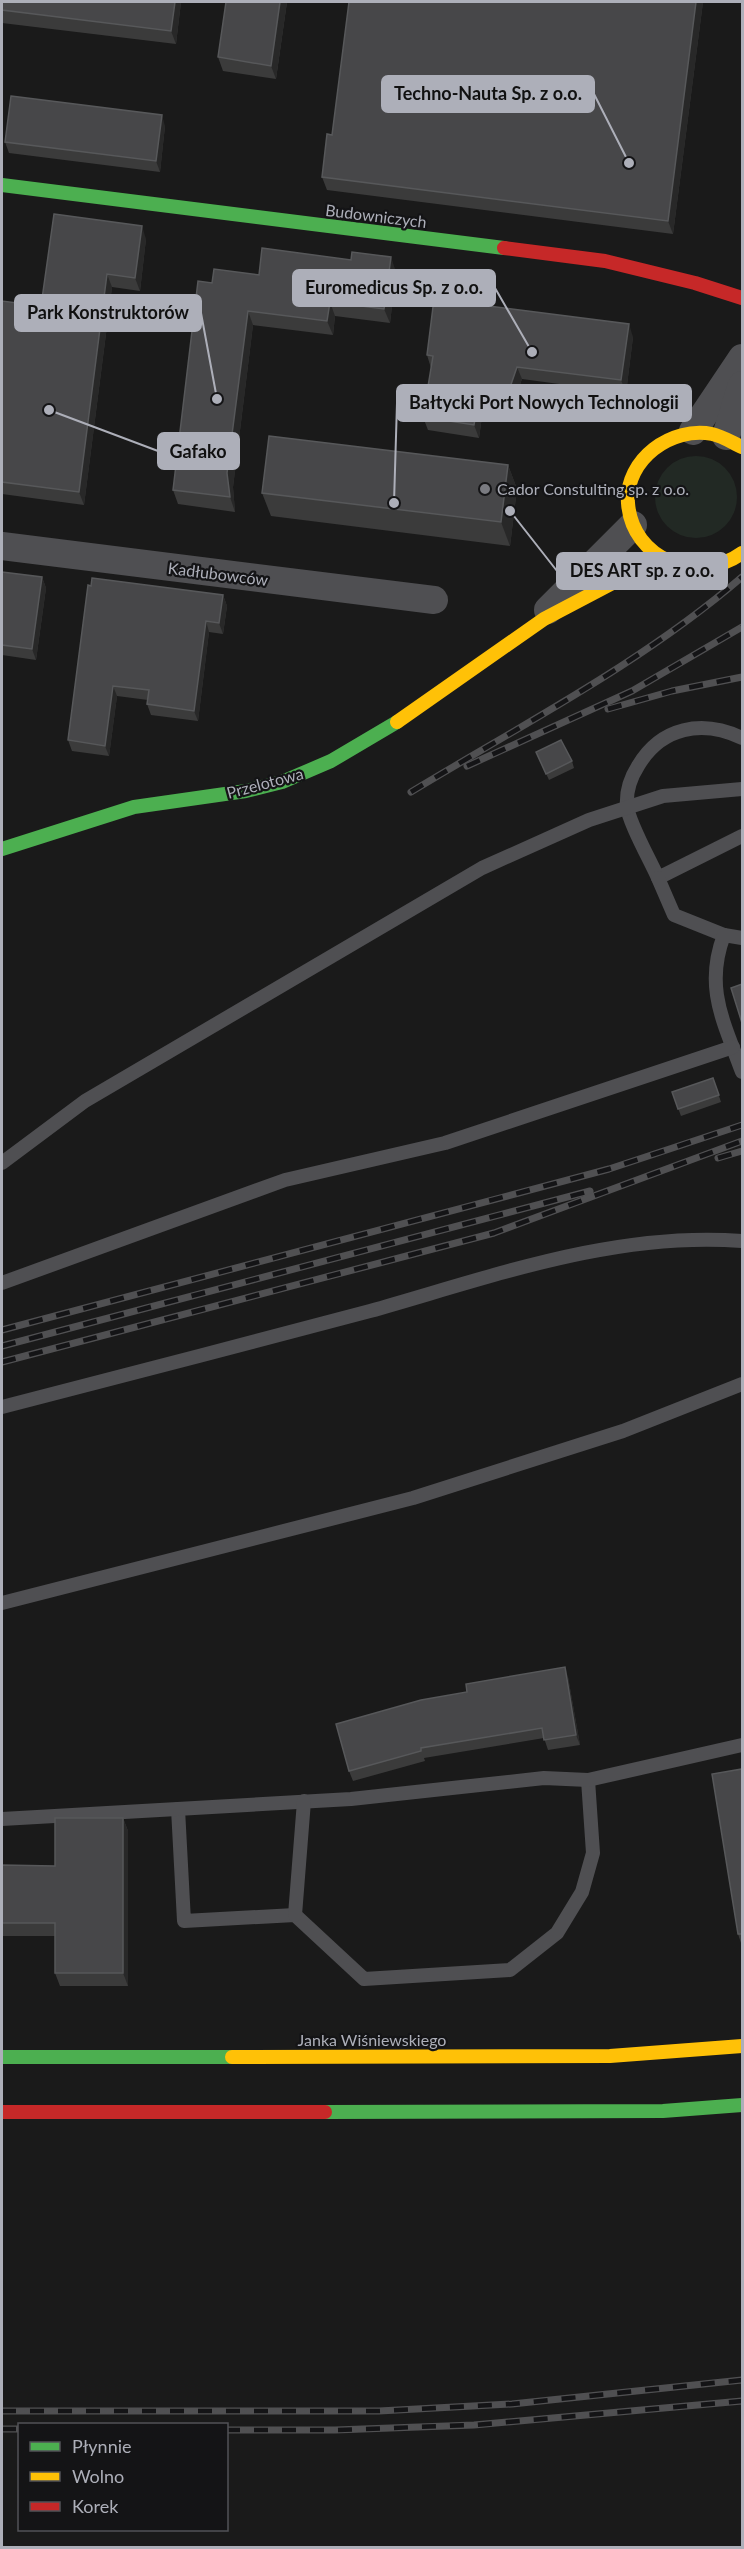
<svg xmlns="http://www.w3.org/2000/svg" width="744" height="2549" font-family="Lato,sans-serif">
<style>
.green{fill:#222924}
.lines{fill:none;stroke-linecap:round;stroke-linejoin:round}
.lane{stroke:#4f4f52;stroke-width:14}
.street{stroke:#4f4f52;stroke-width:28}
.fast{stroke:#4caf50;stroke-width:14}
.slow{stroke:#ffc107;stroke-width:14}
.jam{stroke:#c62828;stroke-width:14}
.rail-casing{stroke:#505052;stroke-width:7}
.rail{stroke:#141416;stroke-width:4.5;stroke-dasharray:14;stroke-linecap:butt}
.wall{fill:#3b3b3b}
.shaded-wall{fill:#282828}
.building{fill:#474749;stroke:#57585a;stroke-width:1.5}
.poi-dot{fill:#7a7b81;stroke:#141416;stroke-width:2}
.labels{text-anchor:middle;stroke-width:4.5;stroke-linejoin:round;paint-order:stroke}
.street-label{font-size:16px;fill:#adafb9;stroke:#141416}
.poi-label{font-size:16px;fill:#adafb9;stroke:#141416;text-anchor:start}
.leader{fill:none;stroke:#adafb9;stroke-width:2}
.callout-dot{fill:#adafb9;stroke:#141416;stroke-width:2}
.callout{fill:#adafb9;stroke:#adafb9;stroke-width:2}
.callout-label{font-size:18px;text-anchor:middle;font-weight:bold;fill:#111}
</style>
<rect width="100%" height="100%" fill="#1a1a1a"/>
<!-- green -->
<circle class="green" cx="696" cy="497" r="41"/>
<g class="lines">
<!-- lane -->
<g class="lane">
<path d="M742 738C702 719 661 727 638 766 631 777 626 792 627 806 628 821 651 862 658 878L742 836"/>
<path d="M658 878 674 915 724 935"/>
<path d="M742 938 724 935C704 988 724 1022 742 1072"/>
<path d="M2 1163 85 1101 482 868 589 820 663 796 742 789"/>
<path d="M2 1283 285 1180 445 1143 733 1047"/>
<path d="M2 1407C124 1375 248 1344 370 1311 491 1277 615 1231 742 1241"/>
<path d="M2 1603 413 1498 623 1431 742 1384"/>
<path d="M178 1809 184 1921 295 1915 364 1979 510 1970 557 1933 582 1892 593 1853 588 1780"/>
<path d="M2 1819 351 1799 544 1778 588 1780 742 1745"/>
<path d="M295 1915 304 1801"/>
</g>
<!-- street -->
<g class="street">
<path d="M693 431 742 358"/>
<path d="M726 436 742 385"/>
<path d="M2 546 434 600"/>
<path d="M548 610 633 525"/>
</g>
<!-- fast -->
<g class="fast">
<path d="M2 185 504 248"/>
<path d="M2 849 134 807 246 791 282 782 331 761 397 722"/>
<path d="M2 2057H232"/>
<path d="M325 2112 663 2111 742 2105"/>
</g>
<!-- slow -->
<g class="slow">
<path d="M742 447C733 443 722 436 712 434 672 426 625 459 628 503 632 560 698 585 742 553"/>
<path d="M397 722 544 619 660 558"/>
<path d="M232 2057 610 2056 742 2046"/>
</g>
<!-- jam -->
<g class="jam">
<path d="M504 248 605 261 695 283 742 298"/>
<path d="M2 2112H325"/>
</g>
<!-- rail casing -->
<g class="rail-casing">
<g id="rail">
<path d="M608 709 672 691 742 677"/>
<path d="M467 766 632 691 742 627"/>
<path d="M411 792C523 724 642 663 742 577"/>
<path d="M718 1158 742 1151"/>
<path d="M2 1330 609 1169 742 1125"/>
<path d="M2 1346 590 1191"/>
<path d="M2 1362 494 1233 742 1141"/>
<path d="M2 2411H379L512 2404 742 2380"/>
<path d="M2 2429H20"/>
<path d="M226 2430H335L474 2425 742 2401"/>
</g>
</g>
<!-- rail -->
<use href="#rail" class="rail"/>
</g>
<!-- wall -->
<g class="wall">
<path d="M2 2H181L176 44 2 23Z"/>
<path d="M287 2 276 79 223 71 218 57Z"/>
<path d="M349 2H703L673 234 327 190 322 177 332 135Z"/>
<path d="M165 126 160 172 9 153 5 142Z"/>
<path d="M146 239 140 291 112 287 84 505 2 494V301L41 306Z"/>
<path d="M351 260 396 272 390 323 335 316 333 335 253 325 233 487 235 512 178 504 173 490 212 283Z"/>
<path d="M633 337 626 393 522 379 510 412 484 402 479 438 428 430 423 417 431 368 427 355Z"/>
<path d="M508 465 517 489 510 546 271 516 262 493Z"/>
<path d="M2 572 42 577 46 588 36 660 2 655Z"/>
<path d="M88 585 223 595 227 606 223 634 209 632 198 721 151 715 147 704 148 700 117 696 109 756 72 751 68 740Z"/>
<path d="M536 752 572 761 574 768 549 780Z"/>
<path d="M713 1078 721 1102 681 1116 672 1092Z"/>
<path d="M568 1677 580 1745 548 1750 544 1738 424 1758 425 1761 353 1781 349 1771Z"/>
<path d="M742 1769V1946L738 1934Z"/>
<path d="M123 1818 128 1831V1986H60L55 1973V1936H2V1865L55 1866Z"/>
</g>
<!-- shaded-wall -->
<g class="shaded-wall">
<path d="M175 2H181L176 44 171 31Z"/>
<path d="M280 2H287L276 79 271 66Z"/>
<path d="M696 2H703L673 234 668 221Z"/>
<path d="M162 115 165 126 160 172 156 161Z"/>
<path d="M142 226 146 239 140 291 135 278Z"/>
<path d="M391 257 396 272 390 323 384 309Z"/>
<path d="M107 274 112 287 84 505 79 492Z"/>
<path d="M330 302 335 316 333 335 327 321Z"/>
<path d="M248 311 253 325 233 487 235 512 230 497 227 473Z"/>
<path d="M629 324 633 337 626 393 621 380Z"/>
<path d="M517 367 522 379 510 412 506 399Z"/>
<path d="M480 390 484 402 479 438 474 425Z"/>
<path d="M508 465 517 489 510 546 501 522Z"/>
<path d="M42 577 46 588 36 660 32 649Z"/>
<path d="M223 595 227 606 223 634 219 623Z"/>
<path d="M206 621 209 632 198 721 194 711Z"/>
<path d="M113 686 117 696 109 756 105 746Z"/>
<path d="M565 1667 568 1677 580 1745 576 1735Z"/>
<path d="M123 1818 128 1831V1986L123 1973Z"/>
</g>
<!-- building -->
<g class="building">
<path d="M2 2H175L171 31 2 10Z"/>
<path d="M226 2H280L271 66 218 57Z"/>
<path d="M349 2H696L668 221 322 177 327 134 332 135Z"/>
<path d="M11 96 162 115 156 161 5 142Z"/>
<path d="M54 214 142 226 135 278 107 274 79 492 2 482V301L41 306Z"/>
<path d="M262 248 351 260 352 252 391 257 384 309 330 302 327 321 248 311 227 473 230 497 173 490 198 281 212 283 214 269 259 275Z"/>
<path d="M434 299 629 324 621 380 517 367 506 399 480 390 474 425 423 417 433 356 427 355Z"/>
<path d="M269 436 508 465 501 522 262 493Z"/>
<path d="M2 572 42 577 32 649 2 645Z"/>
<path d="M92 578 223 595 219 623 206 621 194 711 147 704 149 690 113 686 105 746 68 740 88 585 91 586Z"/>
<path d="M561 740 572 761 546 774 536 752Z"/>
<path d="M742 984V1023L731 988Z"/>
<path d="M713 1078 719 1095 678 1109 672 1092Z"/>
<path d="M565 1667 576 1735 544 1740 542 1728 421 1748V1751L349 1771 336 1724 421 1700 467 1692 466 1684Z"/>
<path d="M742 1769V1934H738L712 1774Z"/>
<path d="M55 1818H123V1973H55V1923H2V1865L55 1866Z"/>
</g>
<!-- markers -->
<circle class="poi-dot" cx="485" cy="489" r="6"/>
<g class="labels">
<!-- street labels -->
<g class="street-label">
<text transform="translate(376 216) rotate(7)" y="6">Budowniczych</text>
<text transform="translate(218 574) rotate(7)" y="6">Kadłubowców</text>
<text transform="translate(265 783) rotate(-15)" y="6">Przelotowa</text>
<text x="372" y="2046">Janka Wiśniewskiego</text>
</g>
<!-- poi labels -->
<g class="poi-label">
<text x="497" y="495">Cador Constulting sp. z o.o.</text>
</g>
</g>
<!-- callouts -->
<path class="leader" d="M629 163L594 94M532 352L495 288M217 399L201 313M394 503L397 403M49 410L158 451M510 511L557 571"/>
<g class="callout-dot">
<circle cx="629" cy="163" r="6"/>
<circle cx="532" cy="352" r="6"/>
<circle cx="217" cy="399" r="6"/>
<circle cx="394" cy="503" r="6"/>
<circle cx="49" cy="410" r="6"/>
<circle cx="510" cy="511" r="6"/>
</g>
<g class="callout">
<rect x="382" y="76" width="212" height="36" rx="6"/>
<rect x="293" y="270" width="202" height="36" rx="6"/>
<rect x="15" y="295" width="186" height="36" rx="6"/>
<rect x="397" y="385" width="294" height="36" rx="6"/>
<rect x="158" y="433" width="81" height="36" rx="6"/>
<rect x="557" y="553" width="170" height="36" rx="6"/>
</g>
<g class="callout-label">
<text x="488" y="100">Techno-Nauta Sp. z o.o.</text>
<text x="394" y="294">Euromedicus Sp. z o.o.</text>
<text x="108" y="319">Park Konstruktorów</text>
<text x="544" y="409">Bałtycki Port Nowych Technologii</text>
<text x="198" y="458">Gafako</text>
<text x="642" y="577">DES ART sp. z o.o.</text>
</g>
<!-- border -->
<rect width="744" height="2549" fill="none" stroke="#adafb9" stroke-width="6"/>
<!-- legend -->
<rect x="18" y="2423" width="210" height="108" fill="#141416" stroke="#515257" stroke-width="1.5"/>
<rect x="30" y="2442" width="30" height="9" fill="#4caf50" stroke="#515257" stroke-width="1.5"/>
<text x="72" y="2453" font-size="18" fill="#adafb9">Płynnie</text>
<rect x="30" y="2472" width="30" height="9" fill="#ffc107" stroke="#515257" stroke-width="1.5"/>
<text x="72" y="2483" font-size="18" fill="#adafb9">Wolno</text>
<rect x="30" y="2502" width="30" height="9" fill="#c62828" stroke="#515257" stroke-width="1.5"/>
<text x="72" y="2513" font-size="18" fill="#adafb9">Korek</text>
</svg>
